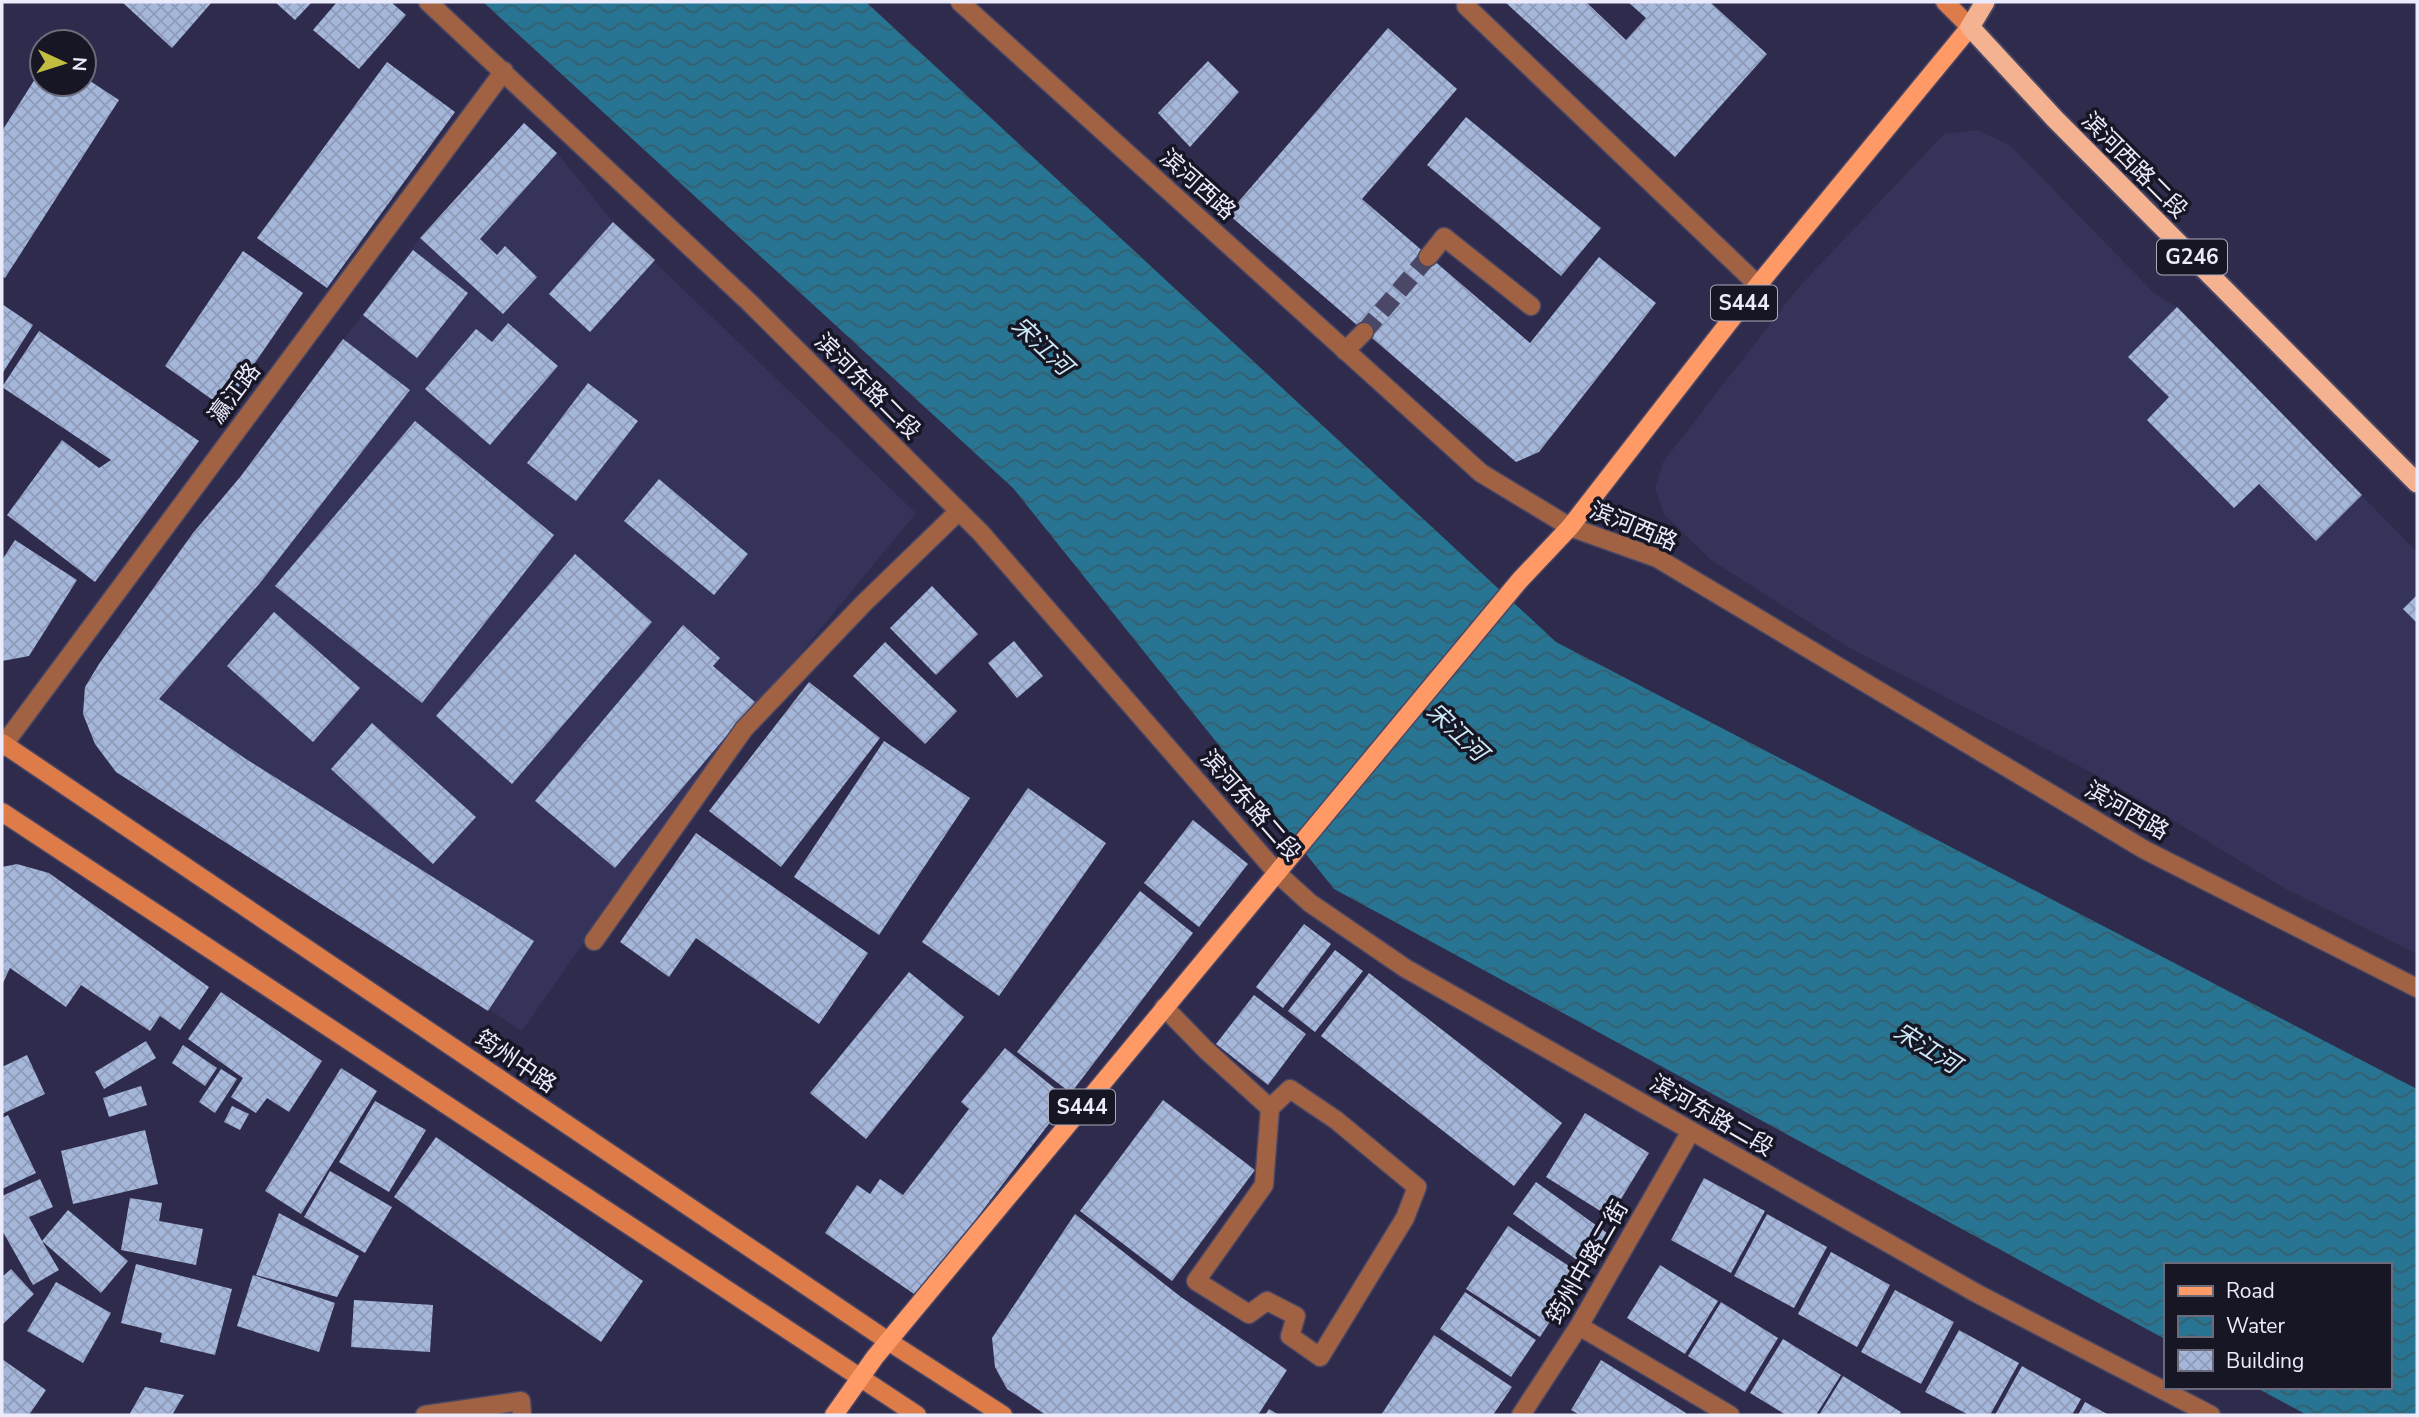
<svg xmlns="http://www.w3.org/2000/svg" width="2419" height="1417" font-family="'Nunito Sans','Noto Sans SC',sans-serif">
<style>
.built{fill:#36335a}
.water{fill:url(#water-waves)}
.building{fill:url(#building-cross-hatch)}
.lines{fill:none;stroke-linecap:round;stroke-linejoin:round}
.minor-tunnel{stroke:#4a4866;stroke-width:18;stroke-dasharray:18 9;stroke-linecap:butt}
.service-casing{stroke:#494665;stroke-width:21}
.pedestrian-casing{stroke:#494665;stroke-width:21}
.minor-casing{stroke:#494665;stroke-width:21}
.tertiary-casing{stroke:#494665;stroke-width:21}
.secondary-casing{stroke:#494665;stroke-width:21}
.primary-casing{stroke:#494665;stroke-width:21}
.trunk-casing{stroke:#494665;stroke-width:23}
.service{stroke:#a06243;stroke-width:18}
.pedestrian{stroke:#a06243;stroke-width:18}
.minor{stroke:#a06243;stroke-width:18}
.tertiary{stroke:#a06243;stroke-width:18}
.secondary{stroke:#de7c49;stroke-width:18}
.primary{stroke:#f96;stroke-width:18}
.trunk{stroke:#f4b290;stroke-width:19}
.labels{text-anchor:middle;stroke-width:7;stroke-linejoin:round;paint-order:stroke}
.shield{fill:#171625;stroke:#acabbc;stroke-width:2}
.shield-label{font-size:21px;font-weight:bold;fill:#ecebfc}
.street-label{font-size:23px;fill:#ecebfc;stroke:#171625}
.water-label{font-size:24px;font-style:italic;fill:#cce8f5;stroke:#171625}
</style>
<defs>
<pattern id="water-waves" width="16" height="10" patternUnits="userSpaceOnUse" patternTransform="scale(1.75)"><rect width="16" height="10" fill="#277592"/><path d="M0 5q4-4 8 0t8 0" fill="none" stroke="#375e6f"/></pattern>
<pattern id="building-cross-hatch" width="8" height="8" patternUnits="userSpaceOnUse" patternTransform="scale(1.75)"><rect width="8" height="8" fill="#a5b6db"/><path d="M0 0l8 8M0 8l8-8" fill="none" stroke="#8e9ab7"/></pattern>
</defs>
<rect width="100%" height="100%" fill="#2e2b4c"/>
<!-- built -->
<g class="built">
<path d="M524 123 557 153 613 222 916 513 701 774 522 1031 273 870 99 664 193 533 241 476 420 238Z"/>
<path d="M1978 130 2011 146 2155 294 2177 307 2417 552V954L2286 889 2112 783 1848 647 1711 560 1664 514 1655 488 1663 462 1798 288 1944 134Z"/>
</g>
<!-- water -->
<path class="water" d="M483 2H866L1556 642 2417 1089V1415H2307L2255 1387H2389V1265H2165V1339L1334 889 1013 488Z"/>
<!-- building -->
<g class="building">
<path d="M122 2H212L172 48Z"/>
<path d="M275 2H312L295 20Z"/>
<path d="M337 2H391L406 15 359 69 313 30Z"/>
<path d="M1505 2H1586L1626 40 1646 18 1628 2H1710L1767 54 1675 157Z"/>
<path d="M1388 28 1457 89 1362 199 1530 343 1599 257 1656 303 1539 452 1516 462 1228 214Z"/>
<path d="M1208 61 1239 92 1190 147 1158 113Z"/>
<path d="M387 62 455 112 327 288 257 238Z"/>
<path d="M42 68V84H84V77L119 100 5 278 2 276V131Z"/>
<path d="M1466 117 1601 228 1561 276 1427 165Z"/>
<path d="M524 123 557 153 480 239 497 255 505 246 537 277 503 314 420 238Z"/>
<path d="M613 222 655 260 590 332 549 294Z"/>
<path d="M413 250 468 293 417 358 363 315Z"/>
<path d="M243 251 303 293 224 408 165 366Z"/>
<path d="M2 304 33 325 2 374Z"/>
<path d="M2177 307 2362 495 2316 541 2259 484 2234 508 2147 420 2169 397 2128 357Z"/>
<path d="M508 323 558 366 490 445 425 389 476 329 492 342Z"/>
<path d="M39 331 199 441 95 582 7 515 62 440 99 468 111 460 2 387Z"/>
<path d="M343 339 410 390 260 583 159 699 246 759 534 941 488 1011 116 772 95 744 83 714 85 687 99 664 193 533 241 476Z"/>
<path d="M588 383 638 421 576 501 527 463Z"/>
<path d="M415 421 554 535 422 703 275 586Z"/>
<path d="M659 479 748 554 714 595 624 521Z"/>
<path d="M15 540 77 580 29 656 2 661V560Z"/>
<path d="M575 554 652 622 512 784 436 716Z"/>
<path d="M932 586 978 634 936 675 890 628Z"/>
<path d="M2417 595V623L2403 609Z"/>
<path d="M274 612 360 688 313 742 227 666Z"/>
<path d="M683 625 720 658 713 666 755 702 615 868 535 801Z"/>
<path d="M1014 641 1043 676 1017 698 988 663Z"/>
<path d="M885 642 957 711 925 744 853 676Z"/>
<path d="M809 682 880 738 781 867 709 811Z"/>
<path d="M372 723 476 817 433 864 331 769Z"/>
<path d="M884 741 970 798 879 935 794 877Z"/>
<path d="M1028 788 1106 843 999 996 922 942Z"/>
<path d="M1193 820 1248 864 1199 927 1144 883Z"/>
<path d="M696 833 868 953 819 1024 696 938 669 977 620 942Z"/>
<path d="M17 864 49 873 209 987 180 1030 160 1016 150 1031 81 985 66 1007 10 968 2 985V867Z"/>
<path d="M1140 891 1193 933 1071 1093 1017 1052Z"/>
<path d="M1304 924 1331 944 1283 1008 1256 987Z"/>
<path d="M1335 950 1363 971 1315 1032 1288 1011Z"/>
<path d="M909 972 964 1017 866 1139 810 1093Z"/>
<path d="M1369 973 1562 1123 1514 1186 1321 1036Z"/>
<path d="M221 992 322 1061 289 1112 267 1098 256 1113 231 1097 243 1078 188 1039Z"/>
<path d="M1254 995 1306 1034 1268 1085 1216 1044Z"/>
<path d="M146 1041 156 1058 104 1089 95 1072Z"/>
<path d="M183 1045 217 1068 205 1086 172 1063Z"/>
<path d="M1005 1048 1068 1099 917 1296 825 1233 857 1185 870 1194 880 1179 903 1195 969 1109 961 1102Z"/>
<path d="M27 1055 45 1094 2 1114V1067Z"/>
<path d="M341 1068 377 1091 301 1214 265 1191Z"/>
<path d="M221 1069 237 1079 215 1113 199 1102Z"/>
<path d="M141 1086 147 1105 109 1117 103 1098Z"/>
<path d="M1163 1100 1255 1170 1172 1281 1080 1211Z"/>
<path d="M375 1101 426 1130 389 1192 339 1162Z"/>
<path d="M232 1106 249 1114 240 1130 224 1122Z"/>
<path d="M1585 1113 1649 1153 1610 1217 1546 1177Z"/>
<path d="M8 1115 36 1173 2 1189V1118Z"/>
<path d="M145 1130 158 1184 73 1204 61 1151Z"/>
<path d="M436 1137 643 1281 601 1342 394 1197Z"/>
<path d="M330 1171 392 1207 365 1253 304 1217Z"/>
<path d="M1704 1178 1765 1211 1731 1273 1671 1240Z"/>
<path d="M40 1179 53 1207 29 1217 42 1241 68 1210 128 1261 101 1293 42 1241 59 1270 33 1285 3 1232 2 1196Z"/>
<path d="M1536 1182 1611 1236 1588 1268 1513 1214Z"/>
<path d="M130 1198 162 1203 159 1221 203 1229 196 1265 121 1250Z"/>
<path d="M279 1213 359 1256 337 1297 256 1275Z"/>
<path d="M1075 1214 1181 1297 1287 1370 1258 1415H1046L1007 1389 995 1367 992 1338Z"/>
<path d="M1767 1214 1827 1247 1794 1308 1734 1276Z"/>
<path d="M1508 1226 1581 1274 1540 1337 1466 1289Z"/>
<path d="M1831 1252 1890 1285 1857 1347 1798 1314Z"/>
<path d="M136 1264 232 1289 215 1355 160 1342 162 1333 121 1323Z"/>
<path d="M1660 1265 1718 1301 1685 1354 1627 1318Z"/>
<path d="M11 1269 34 1294 2 1325V1277Z"/>
<path d="M253 1275 335 1303 319 1352 237 1326Z"/>
<path d="M56 1282 111 1313 83 1363 27 1331Z"/>
<path d="M1895 1290 1954 1322 1921 1384 1861 1352Z"/>
<path d="M1465 1292 1536 1340 1511 1377 1440 1329Z"/>
<path d="M354 1300 433 1305 430 1352 351 1347Z"/>
<path d="M1721 1302 1778 1338 1745 1392 1688 1356Z"/>
<path d="M1959 1330 2019 1363 1990 1415H1969L1925 1392Z"/>
<path d="M1434 1335 1512 1387 1493 1415H1381Z"/>
<path d="M1783 1339 1841 1375 1816 1415H1786L1750 1393Z"/>
<path d="M2 1359 46 1390 29 1415H2Z"/>
<path d="M1601 1360 1686 1413 1685 1415H1580L1571 1410Z"/>
<path d="M2022 1366 2081 1399 2072 1415H1995Z"/>
<path d="M1843 1376 1901 1412 1899 1415H1819Z"/>
<path d="M145 1387 184 1395 172 1415H129Z"/>
<path d="M2085 1402 2109 1415H2078Z"/>
<path d="M1269 1409 1279 1415H1265Z"/>
</g>
<g class="lines">
<!-- minor-tunnel -->
<path class="minor-tunnel" d="M1364 332 1428 257"/>
<!-- service casing -->
<g class="service-casing">
<path id="service" d="M1164 1007 1206 1050 1270 1108 1290 1089 1336 1120 1417 1187 1405 1218 1320 1357 1290 1336 1296 1316 1267 1301 1249 1314 1196 1281 1264 1185 1270 1108"/>
</g>
<!-- pedestrian casing -->
<g class="pedestrian-casing">
<path id="pedestrian" d="M1579 1326 1730 1415"/>
</g>
<!-- minor casing -->
<g class="minor-casing">
<g id="minor">
<path d="M1466 6 1758 285"/>
<path d="M1428 257 1444 237 1531 306"/>
<path d="M1345 351 1364 332"/>
<path d="M594 941 744 729 863 604 959 511"/>
<path d="M425 1415 521 1401 522 1415"/>
<path d="M1521 1415 1579 1326 1691 1131"/>
</g>
</g>
<!-- tertiary casing -->
<g class="tertiary-casing">
<g id="tertiary">
<path d="M428 2 750 303 981 533 1278 874 1310 903 1405 968 1976 1293 2211 1415"/>
<path d="M960 2 1481 473 1570 527 1657 558 2145 850 2417 988"/>
<path d="M2 747 504 71"/>
</g>
</g>
<!-- secondary casing -->
<g class="secondary-casing">
<g id="secondary">
<path d="M1945 2 1970 27"/>
<path d="M2 743 888 1341 1003 1415"/>
<path d="M2 812 917 1415"/>
</g>
</g>
<!-- primary casing -->
<g class="primary-casing">
<path id="primary" d="M834 1415 875 1357 1520 580 1570 527 1758 285 1970 27"/>
</g>
<!-- trunk casing -->
<g class="trunk-casing">
<path id="trunk" d="M1985 2 1970 27 2055 119 2417 483"/>
</g>
<!-- service -->
<use href="#service" class="service"/>
<!-- pedestrian -->
<use href="#pedestrian" class="pedestrian"/>
<!-- minor -->
<use href="#minor" class="minor"/>
<!-- tertiary -->
<use href="#tertiary" class="tertiary"/>
<!-- secondary -->
<use href="#secondary" class="secondary"/>
<!-- primary -->
<use href="#primary" class="primary"/>
<!-- trunk -->
<use href="#trunk" class="trunk"/>
</g>
<g class="labels">
<!-- shield labels -->
<g class="shield">
<rect x="2157" y="239.5" width="70" height="35" rx="5"/>
<rect x="1711" y="285.5" width="66" height="35" rx="5"/>
<rect x="1049" y="1089.5" width="66" height="35" rx="5"/>
</g>
<g class="shield-label">
<text x="2192" y="264">G246</text>
<text x="1744" y="310">S444</text>
<text x="1082" y="1114">S444</text>
</g>
<!-- street labels -->
<g class="street-label">
<text transform="translate(2135 165) rotate(45)" y="8">滨河西路二段</text>
<text transform="translate(1198 184) rotate(42)" y="8">滨河西路</text>
<text transform="translate(868 386) rotate(45)" y="8">滨河东路二段</text>
<text transform="translate(234 393) rotate(-53)" y="8">瀛江路</text>
<text transform="translate(1634 526) rotate(22)" y="8">滨河西路</text>
<text transform="translate(1251 805) rotate(49)" y="8">滨河东路二段</text>
<text transform="translate(2127 810) rotate(30)" y="8">滨河西路</text>
<text transform="translate(516 1061) rotate(34)" y="8">筠州中路</text>
<text transform="translate(1712 1115) rotate(30)" y="8">滨河东路二段</text>
<text transform="translate(1587 1262) rotate(-60)" y="8">筠州中路二街</text>
</g>
<!-- water labels -->
<g class="water-label">
<text transform="translate(1042 346) rotate(43)" y="8">宋江河</text>
<text transform="translate(1457 732) rotate(43)" y="8">宋江河</text>
<text transform="translate(1927 1048) rotate(32)" y="8">宋江河</text>
</g>
</g>
<!-- border -->
<rect width="2419" height="1417" fill="none" stroke="#ecebfc" stroke-width="7"/>
<!-- legend -->
<rect x="2164" y="1263" width="228" height="126" fill="#171625" stroke="#6c6b7b" stroke-width="2"/>
<rect x="2178" y="1286" width="35" height="10" fill="#ff9966" stroke="#6c6b7b" stroke-width="2"/>
<text x="2226" y="1298" font-size="21" fill="#ecebfc">Road</text>
<rect x="2178" y="1316" width="35" height="21" fill="url(#water-waves)" stroke="#6c6b7b" stroke-width="2"/>
<text x="2226" y="1333" font-size="21" fill="#ecebfc">Water</text>
<rect x="2178" y="1350" width="35" height="21" fill="url(#building-cross-hatch)" stroke="#6c6b7b" stroke-width="2"/>
<text x="2226" y="1368" font-size="21" fill="#ecebfc">Building</text>
<!-- north arrow -->
<g transform="translate(63 63) rotate(94)"><circle r="33" fill="#171625" stroke="#6c6b7b" stroke-width="2"/>
<path d="M0-5L12 26L0 18L-12 26Z" fill="#c3bd3f"/>
<text y="-10" font-size="19" font-weight="bold" text-anchor="middle" fill="#ecebfc">N</text>
</g>
</svg>
